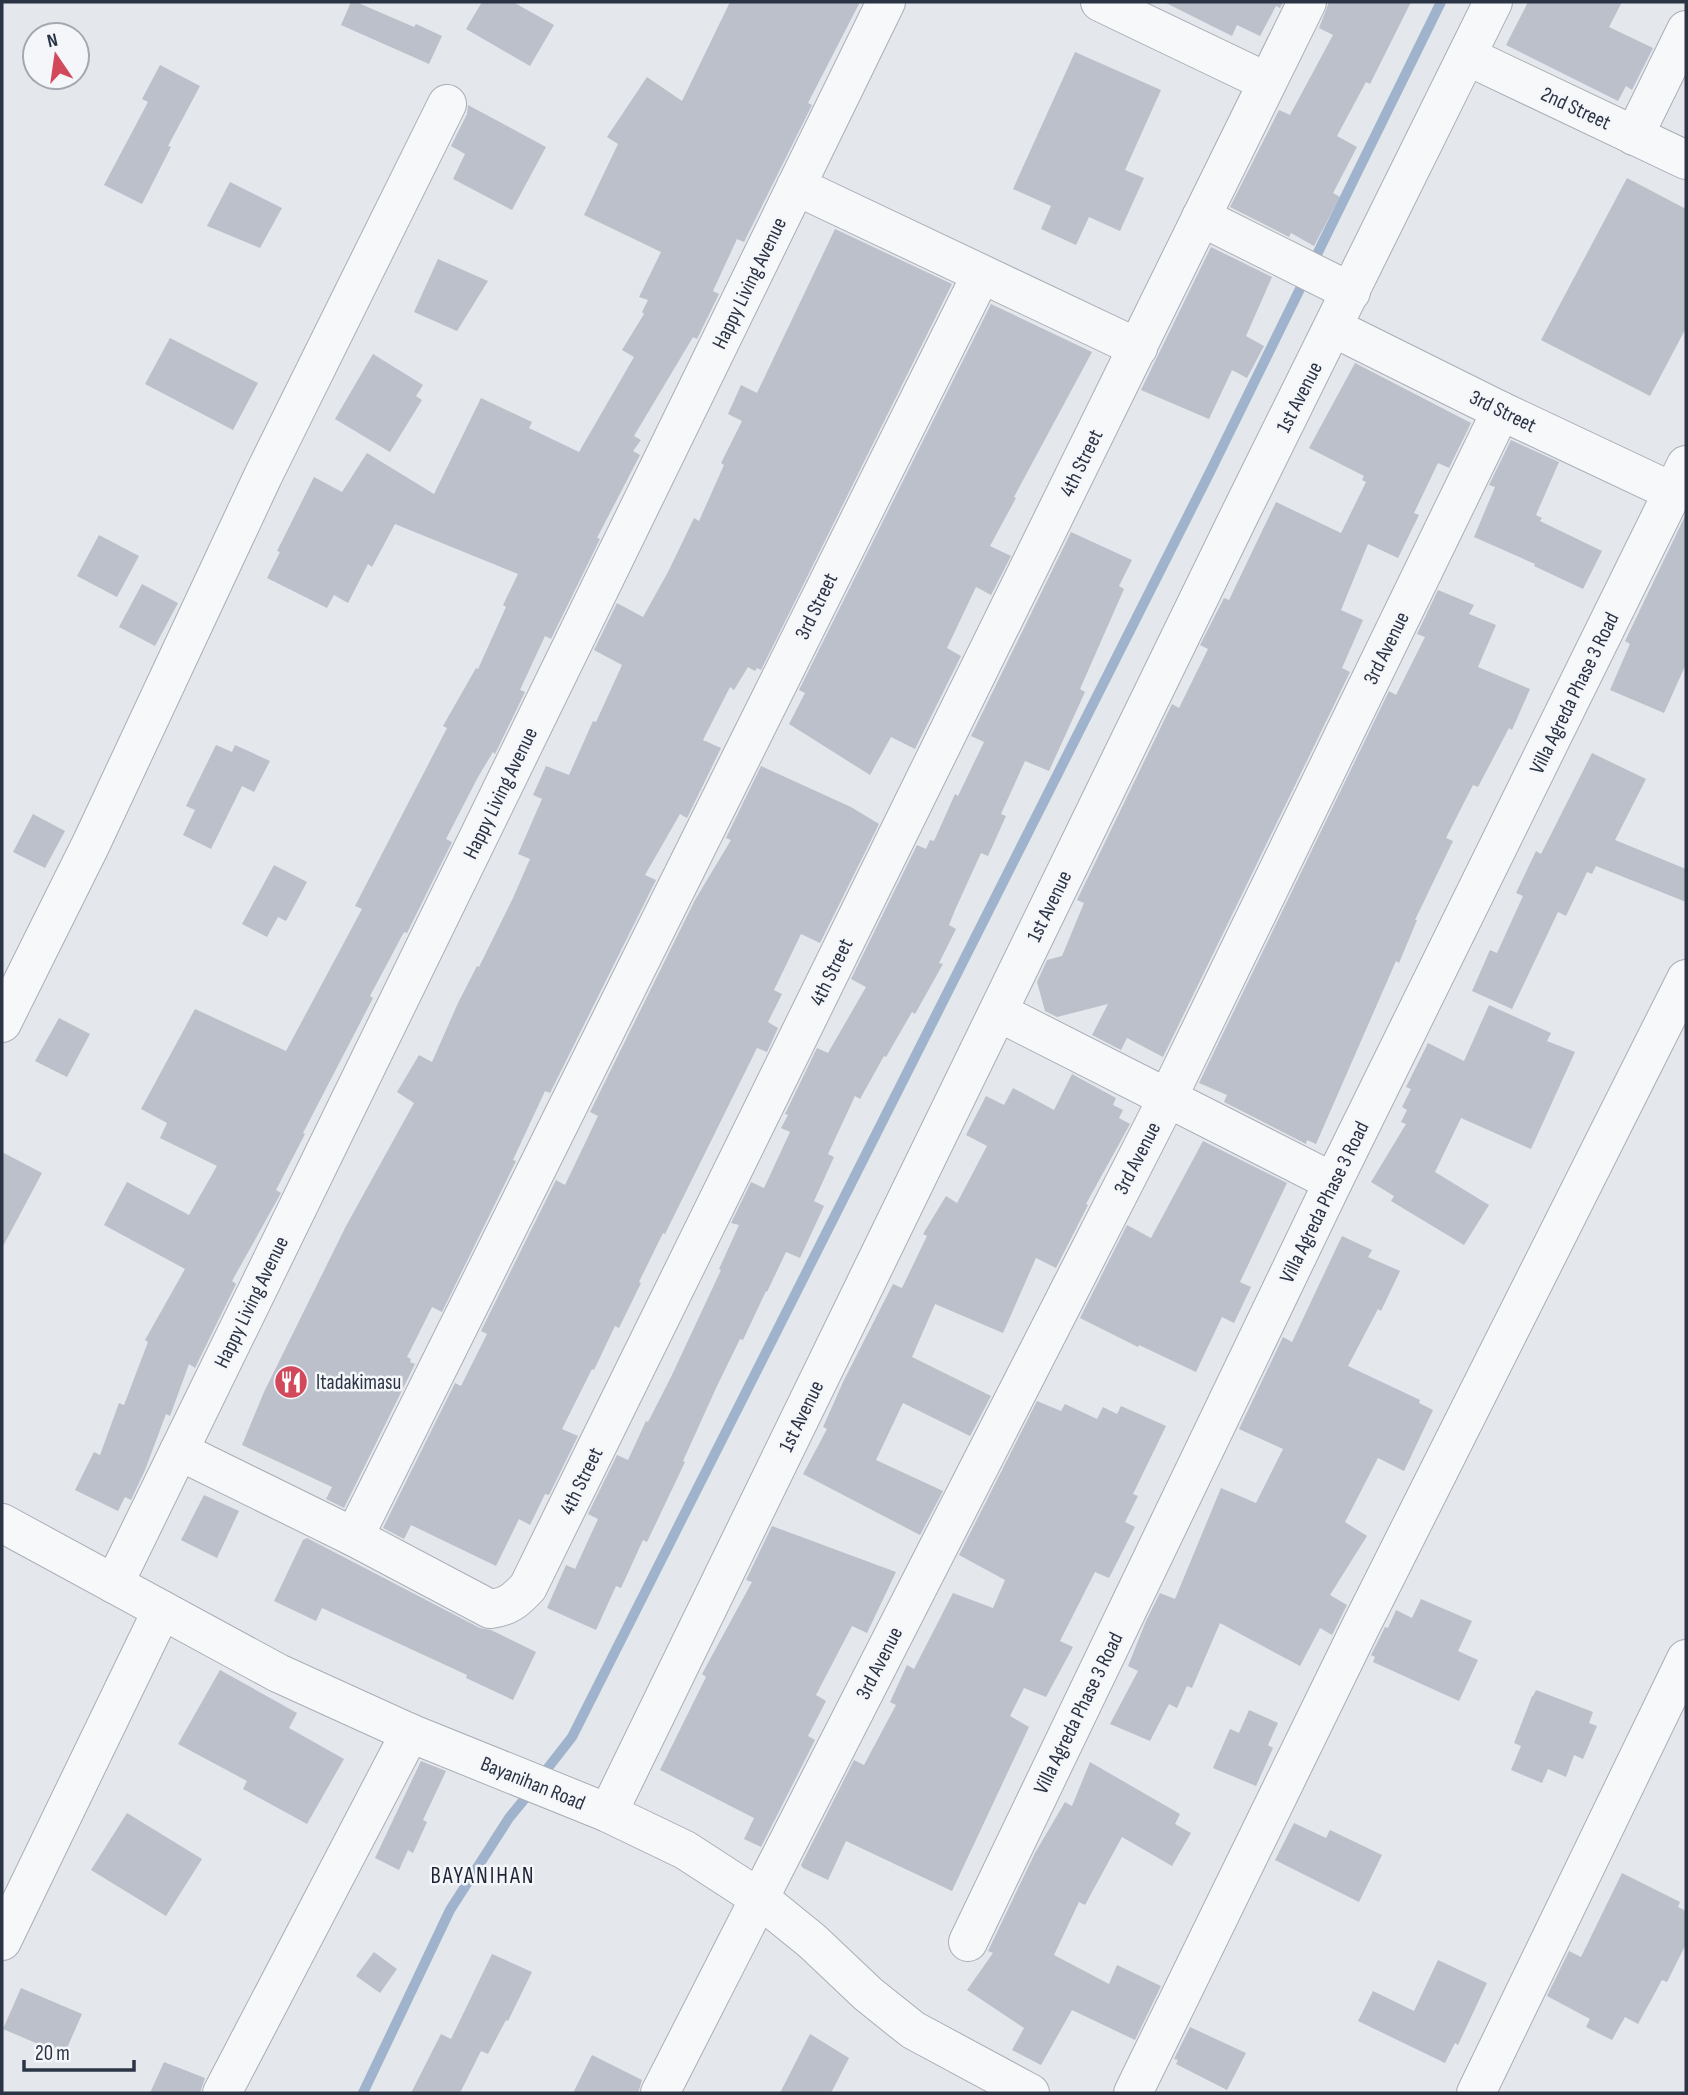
<svg xmlns="http://www.w3.org/2000/svg" width="1688" height="2095" font-family="'Sofia Sans Condensed',sans-serif">
<style>
.lines{fill:none;stroke-linecap:round;stroke-linejoin:round}
.stream{stroke:#9fb4cc;stroke-width:10}
.building{fill:#bbc0ca}
.minor-casing{stroke:#a9aeb7;stroke-width:40}
.minor{stroke:#f7f8fa;stroke-width:38}
.labels{text-anchor:middle;stroke-width:5;stroke-linejoin:round;paint-order:stroke}
.street-label{font-size:21px;fill:#2b3445;stroke:#f4f6f9}
.poi-label{font-size:21px;fill:#2b3445;stroke:#f4f6f9;text-anchor:start}
.neighbourhood-label{font-size:23px;letter-spacing:2px;fill:#1d2536;stroke:#f4f6f9}
</style>
<rect width="100%" height="100%" fill="#e4e7ec"/>
<g class="lines">
<!-- stream -->
<g class="stream">
<path d="M540 1778 572 1737 1210 472 1441 2"/>
<path d="M363 2093 450 1910 509 1818 531 1791"/>
</g>
</g>
<!-- building -->
<g class="building">
<path d="M351 2H356L414 27 416 24 442 36 429 64 341 25Z"/>
<path d="M482 2H513L554 25 530 66 466 29Z"/>
<path d="M730 2H860L808 103 812 105 744 242 737 239 713 291 719 294 697 339 693 337 634 436 641 440 633 451 640 455 597 538 600 539 551 639 545 636 520 690 525 692 495 754 493 752 478 777 446 839 452 842 407 933 404 932 370 996 373 998 303 1133 305 1134 276 1190 281 1193 232 1281 236 1284 195 1368 189 1364 170 1416 166 1414 145 1470 131 1500 125 1497 118 1511 75 1490 94 1452 100 1455 119 1403 124 1405 148 1342 145 1340 185 1269 104 1225 127 1182 189 1215 217 1166 160 1138 167 1123 141 1109 195 1009 286 1051 362 909 355 906 447 728 443 726 476 668 478 669 506 607 503 605 518 574 395 524 372 567 368 564 348 603 334 595 327 608 267 578 280 552 277 551 314 477 342 492 367 453 434 494 481 398 532 422 529 428 579 452 634 357 622 350 644 314 642 312 648 300 639 297 661 252 584 215 618 144 607 137 647 77 682 101Z"/>
<path d="M1164 2H1283L1280 8 1276 6 1260 36 1237 25 1232 36Z"/>
<path d="M1329 2H1411L1370 84 1366 82 1337 136 1357 147 1333 193 1340 197 1314 246 1291 233 1289 237 1230 207 1279 110 1290 115 1333 35 1319 28Z"/>
<path d="M1528 2H1622L1609 27 1653 48 1632 90 1626 86 1618 101 1506 45Z"/>
<path d="M1075 52 1161 90 1125 170 1144 178 1120 231 1089 217 1076 245 1041 229 1051 206 1013 189Z"/>
<path d="M160 65 200 86 168 146 171 147 142 204 104 185 148 102 142 99Z"/>
<path d="M468 105 546 147 512 210 453 179 465 154 451 146 467 114Z"/>
<path d="M1627 178 1686 209V328L1650 396 1541 340Z"/>
<path d="M230 182 282 208 260 248 207 226Z"/>
<path d="M835 229 952 284 761 670 757 668 755 671 748 667 734 690 730 687 703 740 721 748 687 818 680 814 645 875 656 880 550 1093 545 1091 513 1160 516 1161 442 1312 432 1307 407 1357 411 1359 410 1362 415 1364 344 1508 326 1499 332 1487 242 1445 264 1392 346 1226 414 1103 397 1092 419 1055 432 1062 458 1003 477 966 479 967 513 898 530 859 518 854 542 799 533 795 546 766 569 775 593 721 596 722 622 665 594 650 617 603 643 617 668 572 694 518 699 521 724 465 721 463 742 421 728 414 741 385 757 393Z"/>
<path d="M1211 247 1272 277 1246 336 1264 346 1247 378 1232 370 1209 419 1141 390Z"/>
<path d="M438 259 488 281 457 331 414 312Z"/>
<path d="M991 304 1092 352 1014 497 1016 498 990 546 1011 556 991 595 976 587 947 648 961 656 915 749 891 737 870 775 789 724 805 693 799 690Z"/>
<path d="M170 338 258 383 233 430 145 384Z"/>
<path d="M373 354 423 385 416 396 422 400 390 452 335 419Z"/>
<path d="M1355 363 1471 423 1449 468 1438 463 1414 513 1419 515 1398 558 1368 544 1341 610 1363 620 1342 668 1350 672 1163 1057 1127 1038 1121 1050 1092 1035 1108 1004 1057 1017 1045 1011 1037 982 1047 960 1062 956 1084 903 1077 900 1172 704 1179 708 1208 649 1200 645 1224 598 1229 600 1276 502 1341 533 1366 482 1362 480 1364 476 1309 448Z"/>
<path d="M1511 440 1559 462 1536 515 1542 518 1540 521 1602 551 1583 589 1534 566 1535 564 1474 537 1495 487 1489 485Z"/>
<path d="M1686 514V664L1664 713 1610 690 1630 644 1625 641Z"/>
<path d="M1071 532 1132 560 1119 586 1124 589 1080 689 1085 692 1049 771 1025 761 1001 814 1006 816 988 856 981 853 955 910 949 925 956 929 939 963 943 964 915 1014 912 1012 886 1057 884 1056 860 1099 855 1096 828 1154 834 1157 814 1201 824 1206 800 1258 786 1252 767 1292 766 1291 743 1340 740 1339 717 1386 683 1461 685 1462 647 1542 643 1540 621 1588 616 1586 596 1630 547 1608 566 1565 575 1569 598 1519 588 1514 617 1455 628 1460 646 1421 648 1422 671 1377 721 1270 719 1269 739 1225 731 1223 751 1182 764 1188 790 1132 781 1128 788 1115 785 1114 817 1048 828 1053 866 987 851 979 917 845 926 849 930 840 934 841 955 794 958 796 984 742 971 736Z"/>
<path d="M99 535 139 556 117 597 77 576Z"/>
<path d="M142 584 178 603 155 646 119 627Z"/>
<path d="M1438 590 1474 605 1469 614 1496 625 1478 667 1530 689 1512 730 1509 728 1478 787 1473 785 1446 838 1453 841 1415 920H1417L1399 963 1396 961 1316 1144 1307 1140 1306 1144 1224 1102 1227 1095 1199 1083 1389 691 1396 695 1425 637 1417 634Z"/>
<path d="M216 745 232 752 235 745 270 761 254 792 242 786 211 849 183 835 195 810 186 806Z"/>
<path d="M1592 753 1646 779 1615 840 1686 869V902L1596 866 1592 874 1587 872 1566 916 1558 912 1512 1009 1472 991 1490 950 1497 953 1523 896 1516 893 1536 851 1541 854Z"/>
<path d="M761 766 851 807 879 824 820 943 801 934 774 990 782 994 768 1022 778 1028 767 1052 757 1048 665 1234 663 1233 639 1282 641 1283 619 1328 615 1326 594 1370 592 1369 562 1429 578 1436 549 1495 545 1494 530 1525 519 1519 496 1566 411 1525 404 1539 383 1528 455 1383 461 1386 487 1334 481 1331 556 1180 565 1185 598 1116 590 1112 695 900 731 840 726 838Z"/>
<path d="M33 814 65 831 45 868 13 852Z"/>
<path d="M274 865 307 882 286 921 278 917 267 937 242 924Z"/>
<path d="M1489 1005 1551 1033 1547 1041 1575 1052 1531 1149 1461 1118 1435 1172 1489 1205 1464 1245 1391 1201 1394 1196 1371 1182 1406 1124 1401 1122 1407 1110 1402 1107 1411 1089 1406 1087 1428 1043 1464 1061Z"/>
<path d="M59 1018 90 1034 67 1077 35 1061Z"/>
<path d="M1072 1074 1116 1098 1113 1105 1123 1110 1119 1118 1130 1124 1086 1204 1088 1205 1056 1268 1036 1258 1003 1333 935 1304 912 1357 991 1396 970 1436 903 1403 876 1460 943 1491 920 1535 803 1474 827 1429 823 1427 844 1380 893 1284 902 1288 927 1236 923 1234 946 1196 957 1203 987 1146 966 1135 986 1096 1004 1105 1013 1088 1054 1110Z"/>
<path d="M1203 1141 1287 1183 1240 1282 1251 1287 1234 1323 1222 1317 1196 1372 1139 1345 1138 1347 1080 1318 1127 1225 1151 1238Z"/>
<path d="M2 1152 42 1173 2 1248Z"/>
<path d="M1342 1236 1372 1250 1368 1257 1400 1271 1381 1311 1378 1309 1348 1366 1420 1400 1419 1403 1433 1410 1404 1471 1378 1458 1345 1522 1367 1536 1330 1595 1347 1605 1332 1635 1320 1628 1300 1666 1220 1623 1192 1688 1187 1686 1177 1708 1169 1704 1150 1741 1110 1724 1138 1671 1128 1666 1146 1621 1160 1593 1175 1599 1221 1488 1256 1503 1283 1449 1239 1429 1283 1337 1292 1342Z"/>
<path d="M1037 1401 1061 1411 1065 1404 1097 1419 1103 1407 1117 1414 1121 1406 1166 1426 1133 1494 1138 1496 1125 1522 1135 1527 1109 1578 1095 1572 1060 1641 1073 1647 1046 1697 1024 1688 1010 1716 1029 1727 952 1891 846 1841 828 1880 803 1868 801 1865 854 1760 864 1765 896 1705 890 1702 907 1665 914 1669 953 1593 993 1608 1005 1580 959 1555Z"/>
<path d="M204 1495 239 1511 217 1558 181 1540Z"/>
<path d="M772 1526 896 1572 867 1633 852 1626 816 1695 826 1701 808 1736 815 1740 761 1847 744 1839 754 1818 660 1770 706 1677 702 1674 752 1582 746 1580Z"/>
<path d="M307 1538 480 1628 491 1630 536 1652 513 1700 466 1678 467 1675 322 1608 316 1621 274 1601 303 1540Z"/>
<path d="M1421 1599 1472 1621 1458 1651 1478 1660 1459 1701 1373 1662 1375 1657 1371 1655 1385 1627 1388 1628 1396 1610 1412 1618Z"/>
<path d="M220 1670 297 1713 289 1728 344 1759 307 1824 243 1789 247 1781 178 1744Z"/>
<path d="M1536 1690 1593 1712 1589 1723 1597 1726 1583 1759 1574 1755 1566 1777 1548 1769 1542 1783 1511 1770 1521 1746 1514 1743 1532 1696H1533Z"/>
<path d="M1249 1710 1278 1723 1268 1745 1273 1748 1256 1786 1213 1768 1230 1729 1239 1733Z"/>
<path d="M421 1761 446 1771 423 1820 427 1822 413 1853 408 1850 399 1870 375 1858Z"/>
<path d="M1090 1762 1180 1814 1175 1824 1191 1833 1172 1866 1122 1837 1085 1905 1079 1902 1054 1955 1109 1984 1117 1965 1161 1986 1135 2040 1072 2010 1041 2065 1012 2050 1024 2028 967 1990 993 1953 988 1951 1035 1853 1065 1802 1072 1806Z"/>
<path d="M127 1813 202 1859 166 1916 91 1870Z"/>
<path d="M1294 1823 1326 1838 1330 1830 1382 1855 1359 1902 1275 1860Z"/>
<path d="M1622 1873 1680 1902 1678 1907 1686 1911V1944L1667 1982 1662 1980 1638 2024 1625 2017 1612 2040 1586 2027 1590 2019 1547 1996 1569 1951 1581 1957Z"/>
<path d="M374 1952 397 1969 380 1993 356 1976Z"/>
<path d="M492 1954 532 1972 508 2021 506 2020 488 2054 481 2051 460 2093H411L441 2034 451 2039Z"/>
<path d="M1438 1960 1487 1983 1458 2045 1455 2043 1445 2063 1358 2021 1373 1991 1414 2011Z"/>
<path d="M21 1988 82 2014 64 2055 3 2029Z"/>
<path d="M1190 2027 1246 2053 1227 2090 1176 2064 1178 2060 1174 2059Z"/>
<path d="M810 2034 849 2058 831 2093H780Z"/>
<path d="M592 2055 642 2080 638 2093H573Z"/>
<path d="M164 2062 205 2078 200 2093H150Z"/>
</g>
<g class="lines">
<!-- minor casing -->
<g class="minor-casing">
<g id="minor">
<path d="M1100 2 1267 82"/>
<path d="M1467 56 1686 160"/>
<path d="M1634 136 1686 30"/>
<path d="M796 186 1138 348"/>
<path d="M1201 217 1351 292"/>
<path d="M1334 328 1501 411 1673 492"/>
<path d="M998 1012 1333 1182"/>
<path d="M2 1023 91 844 263 476 447 104"/>
<path d="M179 1451 354 1537 490 1609C508 1607 516 1600 528 1587L1307 2"/>
<path d="M2 1523 278 1673 410 1733 608 1813 685 1850 759 1898 812 1941 868 1994 913 2030 1030 2093"/>
<path d="M354 1537 981 275"/>
<path d="M114 1584 886 2"/>
<path d="M608 1813 1240 514 1493 2"/>
<path d="M2 1941 162 1610"/>
<path d="M968 1942 1333 1182 1686 465"/>
<path d="M222 2093 410 1733"/>
<path d="M660 2093 1168 1097 1501 411"/>
<path d="M1133 2093 1360 1628 1686 979"/>
<path d="M1476 2093 1686 1659"/>
</g>
</g>
<!-- minor -->
<use href="#minor" class="minor"/>
</g>
<!-- icons -->
<defs>
<g id="restaurant-disc" transform="scale(1.75)"><circle r="9.5" fill="#d1495b" stroke="#f4f6f9"/><path d="M-5-6h1v4h1v-4h1v4h1v-4h1v5L-1.5 .5V6h-2V.5L-5-1ZM5-6V6H3V1.5H1.5Q1.5-4 5-6Z" fill="#fff"/></g>
</defs>
<g fill-rule="evenodd">
<use href="#restaurant-disc" x="291" y="1382"/>
</g>
<g class="labels">
<!-- street labels -->
<g class="street-label">
<text transform="translate(1576 108) rotate(25)" y="7">2nd Street</text>
<text transform="translate(749 283) rotate(-64)" y="7">Happy Living Avenue</text>
<text transform="translate(1299 397) rotate(-63)" y="7">1st Avenue</text>
<text transform="translate(1503 411) rotate(26)" y="7">3rd Street</text>
<text transform="translate(1081 463) rotate(-64)" y="7">4th Street</text>
<text transform="translate(816 606) rotate(-64)" y="7">3rd Street</text>
<text transform="translate(1386 648) rotate(-64)" y="7">3rd Avenue</text>
<text transform="translate(1574 693) rotate(-64)" y="7">Villa Agreda Phase 3 Road</text>
<text transform="translate(500 793) rotate(-64)" y="7">Happy Living Avenue</text>
<text transform="translate(1049 906) rotate(-64)" y="7">1st Avenue</text>
<text transform="translate(831 972) rotate(-64)" y="7">4th Street</text>
<text transform="translate(1137 1158) rotate(-63)" y="7">3rd Avenue</text>
<text transform="translate(1324 1202) rotate(-64)" y="7">Villa Agreda Phase 3 Road</text>
<text transform="translate(251 1302) rotate(-64)" y="7">Happy Living Avenue</text>
<text transform="translate(801 1416) rotate(-64)" y="7">1st Avenue</text>
<text transform="translate(581 1481) rotate(-64)" y="7">4th Street</text>
<text transform="translate(879 1663) rotate(-63)" y="7">3rd Avenue</text>
<text transform="translate(1078 1713) rotate(-64)" y="7">Villa Agreda Phase 3 Road</text>
<text transform="translate(533 1783) rotate(22)" y="7">Bayanihan Road</text>
</g>
<!-- poi labels -->
<g class="poi-label">
<text x="316" y="1389">Itadakimasu</text>
</g>
<!-- neighbourhood labels -->
<g class="neighbourhood-label">
<text x="483" y="1883">BAYANIHAN</text>
</g>
</g>
<!-- border -->
<rect width="1688" height="2095" fill="none" stroke="#2b3445" stroke-width="7"/>
<!-- north arrow -->
<g transform="translate(56 56) rotate(347)"><circle r="33" fill="#f4f6f9" stroke="#a4a8b1" stroke-width="2"/>
<path d="M0-5L12 26L0 18L-12 26Z" fill="#d1495b"/>
<text y="-10" font-size="19" font-weight="bold" text-anchor="middle" fill="#2b3445">N</text>
</g>
<!-- scale -->
<path d="M24 2060v10h110v-10" fill="none" stroke="#2b3445" stroke-width="3.5"/>
<text x="35" y="2060" font-size="21" fill="#2b3445" stroke="#f4f6f9" stroke-width="5" paint-order="stroke">20 m</text>
</svg>
